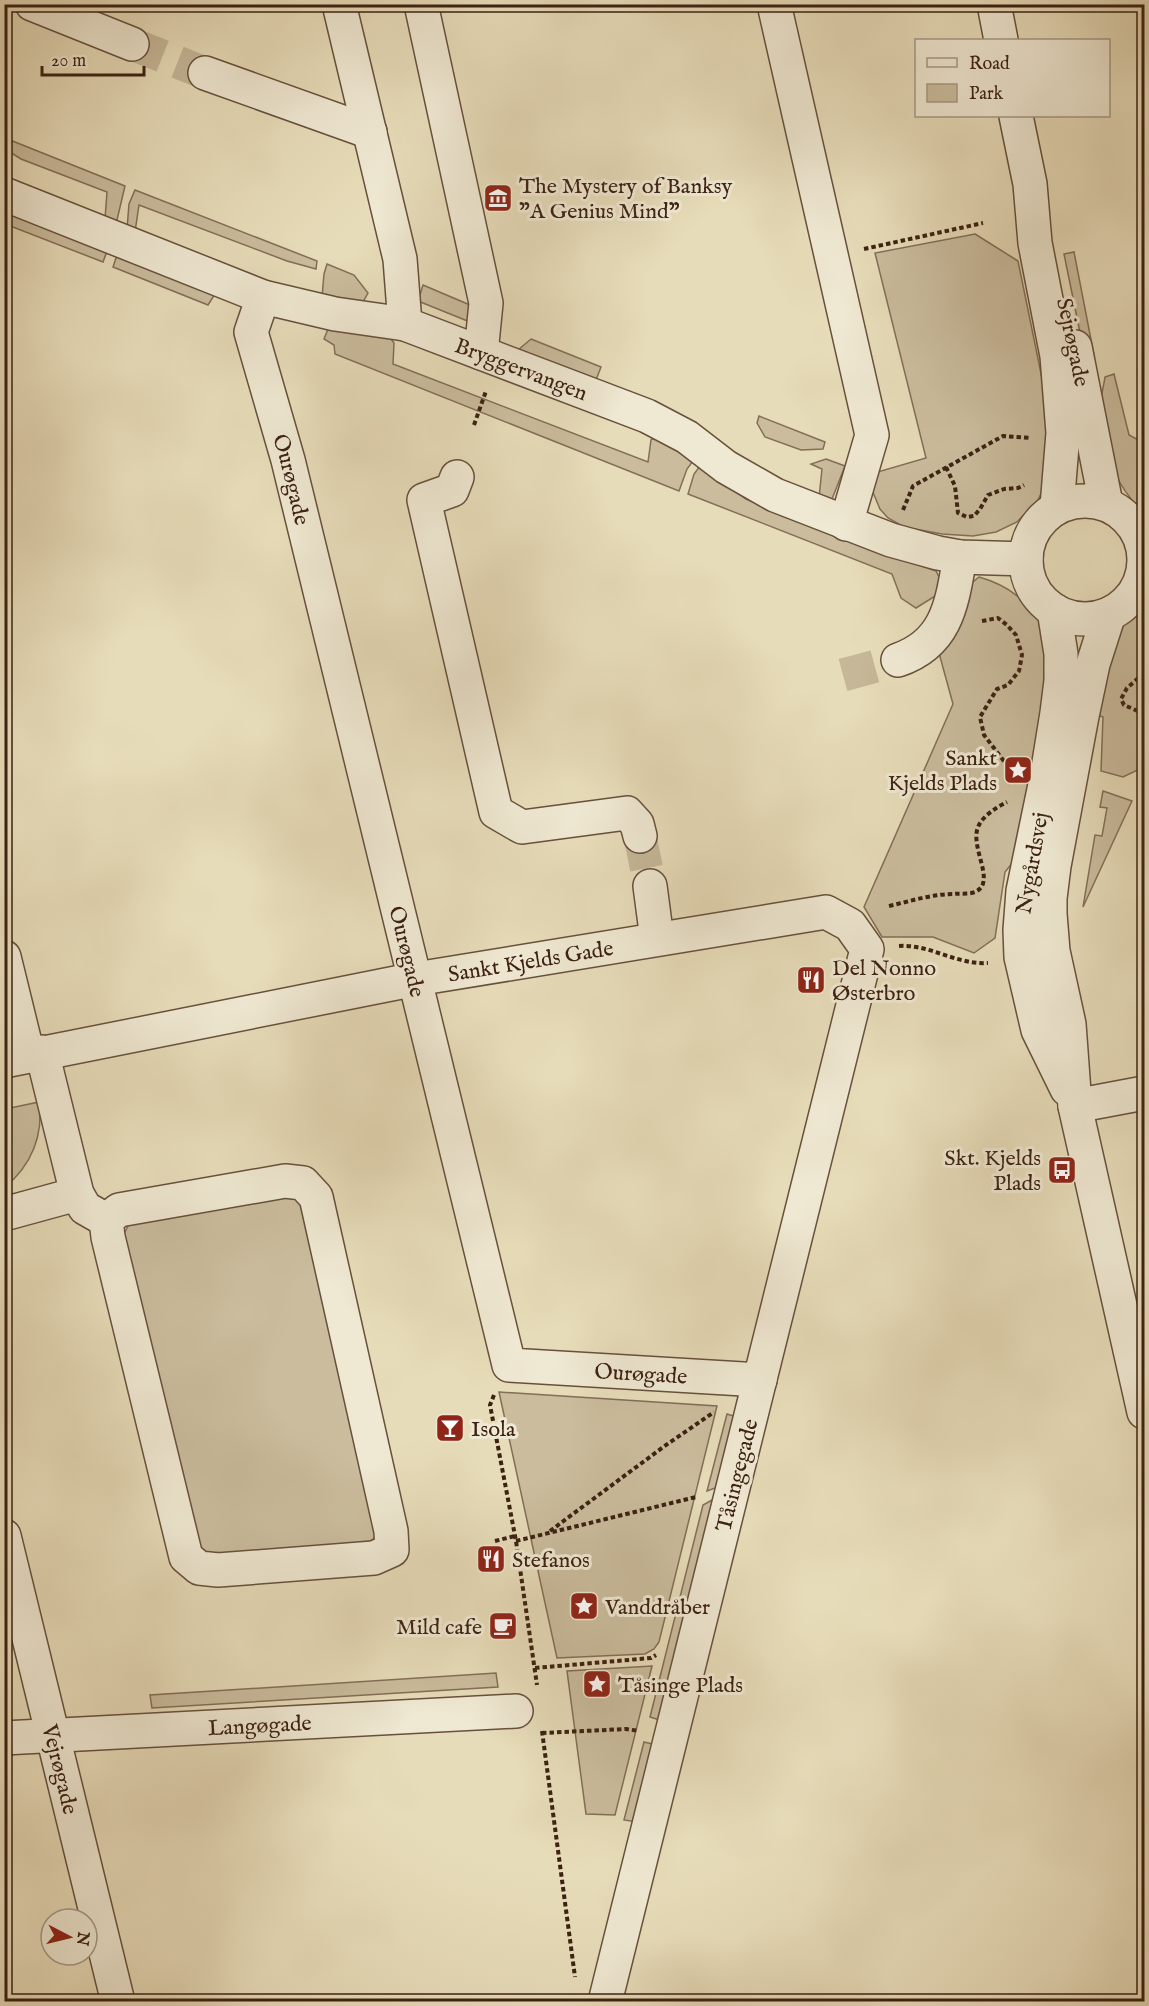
<svg xmlns="http://www.w3.org/2000/svg" width="1149" height="2006" font-family="'IM FELL English',serif">
<style>
.green{fill:#cabc9d;stroke:#836e58;stroke-width:1.5}
.lines{fill:none;stroke-linecap:round;stroke-linejoin:round}
.minor-tunnel{stroke:#c5b798;stroke-width:33;stroke-dasharray:33 16;stroke-linecap:butt}
.minor-casing{stroke:#67503c;stroke-width:36}
.path{stroke:#3c2113;stroke-width:4;stroke-dasharray:4.5 3;stroke-linecap:butt}
.minor{stroke:#efe8d2;stroke-width:33}
.labels{text-anchor:middle;stroke-width:6;stroke-linejoin:round;paint-order:stroke}
.poi-label{font-size:22px;fill:#3c2113;stroke:#efe8d2;text-anchor:start}
.street-label{font-size:22px;fill:#3c2113;stroke:#efe8d2}
</style>
<rect width="100%" height="100%" fill="#e7dcb9"/>
<filter id="stains"><feTurbulence type="fractalNoise" baseFrequency=".00333" numOctaves="4"/><feColorMatrix values="0 0 0 0 .2 0 0 0 0 .09 0 0 0 0 .02 0 0 0 .5 -.17"/></filter>
<radialGradient id="worn" r=".72"><stop offset=".6" stop-color="#630" stop-opacity="0"/><stop offset="1" stop-color="#630" stop-opacity=".3"/></radialGradient>
<!-- green -->
<g class="green">
<path d="M5 138 125 186 117 220 111 222 105 219 107 192 21 159 5 149Z"/>
<path d="M135 190 317 261 316 269 287 261 139 205 135 232 127 229 129 204Z"/>
<path d="M4 212 80 242 109 246 103 262 5 224Z"/>
<path d="M975 234 1018 261 1053 432 1044 487 1038 500 1017 522 996 532 973 536 942 534 904 527 888 518 880 509 872 490 874 473 926 458 875 253Z"/>
<path d="M119 249 215 294 208 305 113 267Z"/>
<path d="M1074 252 1094 355 1085 357 1064 254Z"/>
<path d="M327 264 354 275 368 293 363 302 322 297 324 274Z"/>
<path d="M423 285 477 308 470 322 418 301Z"/>
<path d="M328 329 387 334 394 343 393 364 648 462 651 440 654 438 664 440 693 461 687 469 679 491 335 354 334 345 324 339Z"/>
<path d="M531 339 601 367 596 380 518 350Z"/>
<path d="M1114 374 1129 435 1144 443V514C1120 489 1104 459 1099 424 1097 410 1103 391 1105 377Z"/>
<path d="M759 416 825 442 823 449 801 450 765 437 757 423Z"/>
<path d="M826 459 845 466 832 499 819 498 822 469 811 464Z"/>
<path d="M700 466 746 499 886 554 936 571 941 581 940 593 916 608 901 598 892 574 688 494 694 474Z"/>
<path d="M979 577C1022 589 1051 621 1049 668 1048 692 1042 717 1038 741 1033 778 1027 814 1022 851L1005 872 995 938 974 953 933 937H882L864 907 953 704 939 653 968 586Z"/>
<path d="M1144 604V767L1123 777 1101 771 1103 717 1095 714 1115 637 1126 622Z"/>
<path d="M1103 791 1132 801 1083 907 1095 835 1102 836 1107 808 1100 807Z"/>
<path d="M39 1102C44 1135 31 1166 5 1187V1109Z"/>
<path d="M288 1195 300 1202 376 1535 368 1547 211 1555 201 1549 123 1236 130 1222Z"/>
<path d="M499 1392 717 1406 659 1642 654 1649 645 1654 557 1658Z"/>
<path d="M727 1414 740 1418 722 1489 715 1488 707 1491Z"/>
<path d="M719 1499 663 1721 650 1717 703 1505 712 1500Z"/>
<path d="M652 1666 615 1815 586 1814 567 1671Z"/>
<path d="M496 1673 498 1687 152 1708 150 1695Z"/>
<path d="M644 1742 657 1745 637 1822 624 1820Z"/>
</g>
<g class="lines">
<!-- minor-tunnel -->
<g class="minor-tunnel">
<path d="M132 44 205 73"/>
<path d="M843 675 898 660"/>
<path d="M640 836 650 886"/>
</g>
<!-- minor casing -->
<g class="minor-casing">
<g id="minor">
<path d="M32 4 132 44"/>
<path d="M339 4 400 259 405 324"/>
<path d="M421 4 486 303 481 353"/>
<path d="M774 4 872 435 846 524"/>
<path d="M994 4 1001 40"/>
<path d="M205 73 370 132"/>
<path d="M1016 116 1030 184 1035 243 1057 356 1063 433 1057 507"/>
<path id="s1" d="M4 194 263 297 335 314 405 324 647 416 687 437 726 467 775 495 891 540 938 553 960 557 1026 559"/>
<path id="s2" d="M263 297 251 332 288 460 509 1365 760 1380"/>
<path d="M1075 347 1106 504"/>
<path d="M457 477 452 490 424 500 496 812 522 827 627 813 637 824 640 836"/>
<circle cx="1085" cy="560" r="59"/>
<path d="M1054 610 1061 654V681L1057 713 1047 775 1023 891 1020 930 1021 957 1038 1030 1067 1089"/>
<path d="M1109 614 1093 664 1082 716 1054 866 1050 898V914L1053 951 1069 1024 1075 1106 1144 1412"/>
<path d="M898 660C948 643 952 602 960 557"/>
<path d="M650 886 657 939"/>
<path d="M4 957 28 1055"/>
<path d="M42 1052 77 1194 85 1208 106 1220"/>
<path id="s3" d="M4 1061 416 979 826 912 850 925 867 949 605 2002"/>
<path d="M1075 1106 1144 1093"/>
<path d="M285 1181 303 1183 316 1197 391 1531 392 1550 374 1558 218 1570 199 1568 186 1557 108 1237 106 1220 119 1210Z"/>
<path d="M4 1214 77 1194"/>
<path id="s4" d="M4 1536 118 2002"/>
<path id="s5" d="M4 1738 516 1711"/>
</g>
</g>
<!-- path -->
<g class="path">
<path d="M864 249 983 223"/>
<path d="M474 425 486 391"/>
<path d="M946 467 955 486 958 513 967 517 974 516 980 509 988 495 1004 489 1018 488 1024 485"/>
<path d="M903 510 913 486 1003 436 1031 438"/>
<path d="M982 621 998 618 1007 625 1016 635 1022 655 1019 671 1008 685 997 689 980 717 984 735 1013 773"/>
<path d="M1144 673 1127 688 1121 699 1124 705 1140 712 1144 711"/>
<path d="M889 906C911 901 932 894 954 894 961 893 970 895 977 891 996 880 968 845 979 825 984 815 997 807 1007 802"/>
<path d="M899 946C930 944 956 965 988 963"/>
<path d="M494 1395 490 1405 516 1541 537 1685"/>
<path d="M550 1531 666 1445 714 1412"/>
<path d="M495 1541 515 1536"/>
<path d="M516 1541 696 1497"/>
<path d="M535 1668 651 1658 656 1655"/>
<path d="M542 1731 575 1977"/>
<path d="M542 1733 626 1729 639 1731"/>
</g>
<!-- minor -->
<use href="#minor" class="minor"/>
</g>
<!-- icons -->
<defs>
<g id="museum-square" transform="scale(1.5)"><rect x="-9" y="-9" width="18" height="18" rx="4" fill="#8f2418" stroke="#efe8d2"/><path d="M0-6L6-3V-2H-6V-3ZM-5-1h2V3h-2ZM-1-1h2V3h-2ZM3-1h2V3H3ZM-6 4H6V6H-6Z" fill="#fff"/></g>
<g id="sight-square" transform="scale(1.5)"><rect x="-9" y="-9" width="18" height="18" rx="4" fill="#8f2418" stroke="#efe8d2"/><path d="M0-6L1.8-2.2L6-1.7L2.9 1.2L3.7 5.4L0 3.3L-3.7 5.4L-2.9 1.2L-6-1.7L-1.8-2.2Z" fill="#fff"/></g>
<g id="restaurant-square" transform="scale(1.5)"><rect x="-9" y="-9" width="18" height="18" rx="4" fill="#8f2418" stroke="#efe8d2"/><path d="M-5-6h1v4h1v-4h1v4h1v-4h1v5L-1.5 .5V6h-2V.5L-5-1ZM5-6V6H3V1.5H1.5Q1.5-4 5-6Z" fill="#fff"/></g>
<g id="bus-square" transform="scale(1.5)"><rect x="-9" y="-9" width="18" height="18" rx="4" fill="#8f2418" stroke="#efe8d2"/><path d="M-5-6H5V4H4V6H2V4H-2V6H-4V4H-5ZM-3.5-4V0h7V-4ZM-3.5 1.2v1.5H-2V1.2ZM2 1.2v1.5H3.5V1.2Z" fill="#fff"/></g>
<g id="bar-square" transform="scale(1.5)"><rect x="-9" y="-9" width="18" height="18" rx="4" fill="#8f2418" stroke="#efe8d2"/><path d="M-6-5H6L.8 .8V4.5H3.5V6h-7V4.5H-.8V.8Z" fill="#fff"/></g>
<g id="cafe-square" transform="scale(1.5)"><rect x="-9" y="-9" width="18" height="18" rx="4" fill="#8f2418" stroke="#efe8d2"/><path d="M-5.5-4.5H6V0H3Q3 3.5 0 3.5H-2.5Q-5.5 3.5-5.5 0ZM3-3.2v2h1.7v-2ZM-6 4.5H4V6H-6Z" fill="#fff"/></g>
</defs>
<g fill-rule="evenodd">
<use href="#museum-square" x="498" y="198"/>
<use href="#sight-square" x="1018" y="770"/>
<use href="#restaurant-square" x="811" y="980"/>
<use href="#bus-square" x="1062" y="1170"/>
<use href="#bar-square" x="450" y="1428"/>
<use href="#restaurant-square" x="491" y="1559"/>
<use href="#sight-square" x="584" y="1606"/>
<use href="#cafe-square" x="503" y="1626"/>
<use href="#sight-square" x="597" y="1684"/>
</g>
<g class="labels">
<!-- poi labels -->
<g class="poi-label">
<text x="519" y="193">The Mystery of Banksy<tspan x="519" dy="25">"A Genius Mind"</tspan></text>
<text x="997" y="765" text-anchor="end">Sankt<tspan x="997" dy="25">Kjelds Plads</tspan></text>
<text x="832" y="975">Del Nonno<tspan x="832" dy="25">Østerbro</tspan></text>
<text x="1041" y="1165" text-anchor="end">Skt. Kjelds<tspan x="1041" dy="25">Plads</tspan></text>
<text x="471" y="1436">Isola</text>
<text x="512" y="1567">Stefanos</text>
<text x="605" y="1614">Vanddråber</text>
<text x="482" y="1634" text-anchor="end">Mild cafe</text>
<text x="618" y="1692">Tåsinge Plads</text>
</g>
<!-- street labels -->
<g class="street-label">
<text transform="translate(1074 342) rotate(78)" y="8">Sejrøgade</text>
<text dy="8" stroke="none"><textPath href="#s1" startOffset="548">Bryggervangen</textPath></text>
<text dy="8" stroke="none"><textPath href="#s2" startOffset="190">Ourøgade</textPath></text>
<text transform="translate(1031 863) rotate(-80)" y="8">Nygårdsvej</text>
<text dy="8" stroke="none"><textPath href="#s2" startOffset="676">Ourøgade</textPath></text>
<text dy="8" stroke="none"><textPath href="#s3" startOffset="536">Sankt Kjelds Gade</textPath></text>
<text dy="8" stroke="none"><textPath href="#s2" startOffset="1234">Ourøgade</textPath></text>
<text transform="translate(736 1475) rotate(-76)" y="8">Tåsingegade</text>
<text dy="8" stroke="none"><textPath href="#s5" startOffset="256">Langøgade</textPath></text>
<text dy="8" stroke="none"><textPath href="#s4" startOffset="240">Vejrøgade</textPath></text>
</g>
</g>
<!-- margin -->
<rect width="1149" height="2006" fill="none" stroke="#e7dcb9" stroke-width="24"/>
<rect x="6" y="6" width="1137" height="1994" fill="none" stroke="#3c2113" stroke-width="3"/>
<rect x="12" y="12" width="1125" height="1982" fill="none" stroke="#3c2113" stroke-width="1.5"/>
<!-- legend -->
<rect x="915" y="39" width="195" height="78" fill="#efe8d2" stroke="#a79886" stroke-width="1.5"/>
<rect x="927" y="58" width="30" height="9" fill="#efe8d2" stroke="#a79886" stroke-width="1.5"/>
<text x="969" y="69" font-size="18" fill="#3c2113">Road</text>
<rect x="927" y="84" width="30" height="18" fill="#cabc9d" stroke="#a79886" stroke-width="1.5"/>
<text x="969" y="99" font-size="18" fill="#3c2113">Park</text>
<!-- north arrow -->
<g transform="translate(69 1937) rotate(97)"><circle r="28" fill="#efe8d2" stroke="#a79886" stroke-width="1.5"/>
<path d="M0-4.5L10 22L0 15L-10 22Z" fill="#8f2418"/>
<text y="-9" font-size="16" font-weight="bold" text-anchor="middle" fill="#3c2113">N</text>
</g>
<!-- scale -->
<path d="M42 66v9h102v-9" fill="none" stroke="#3c2113" stroke-width="3"/>
<text x="51" y="66" font-size="18" fill="#3c2113" stroke="#efe8d2" stroke-width="4.5" paint-order="stroke">20 m</text>
<rect width="100%" height="100%" filter="url(#stains)"/>
<rect width="100%" height="100%" fill="url(#worn)"/>
</svg>
